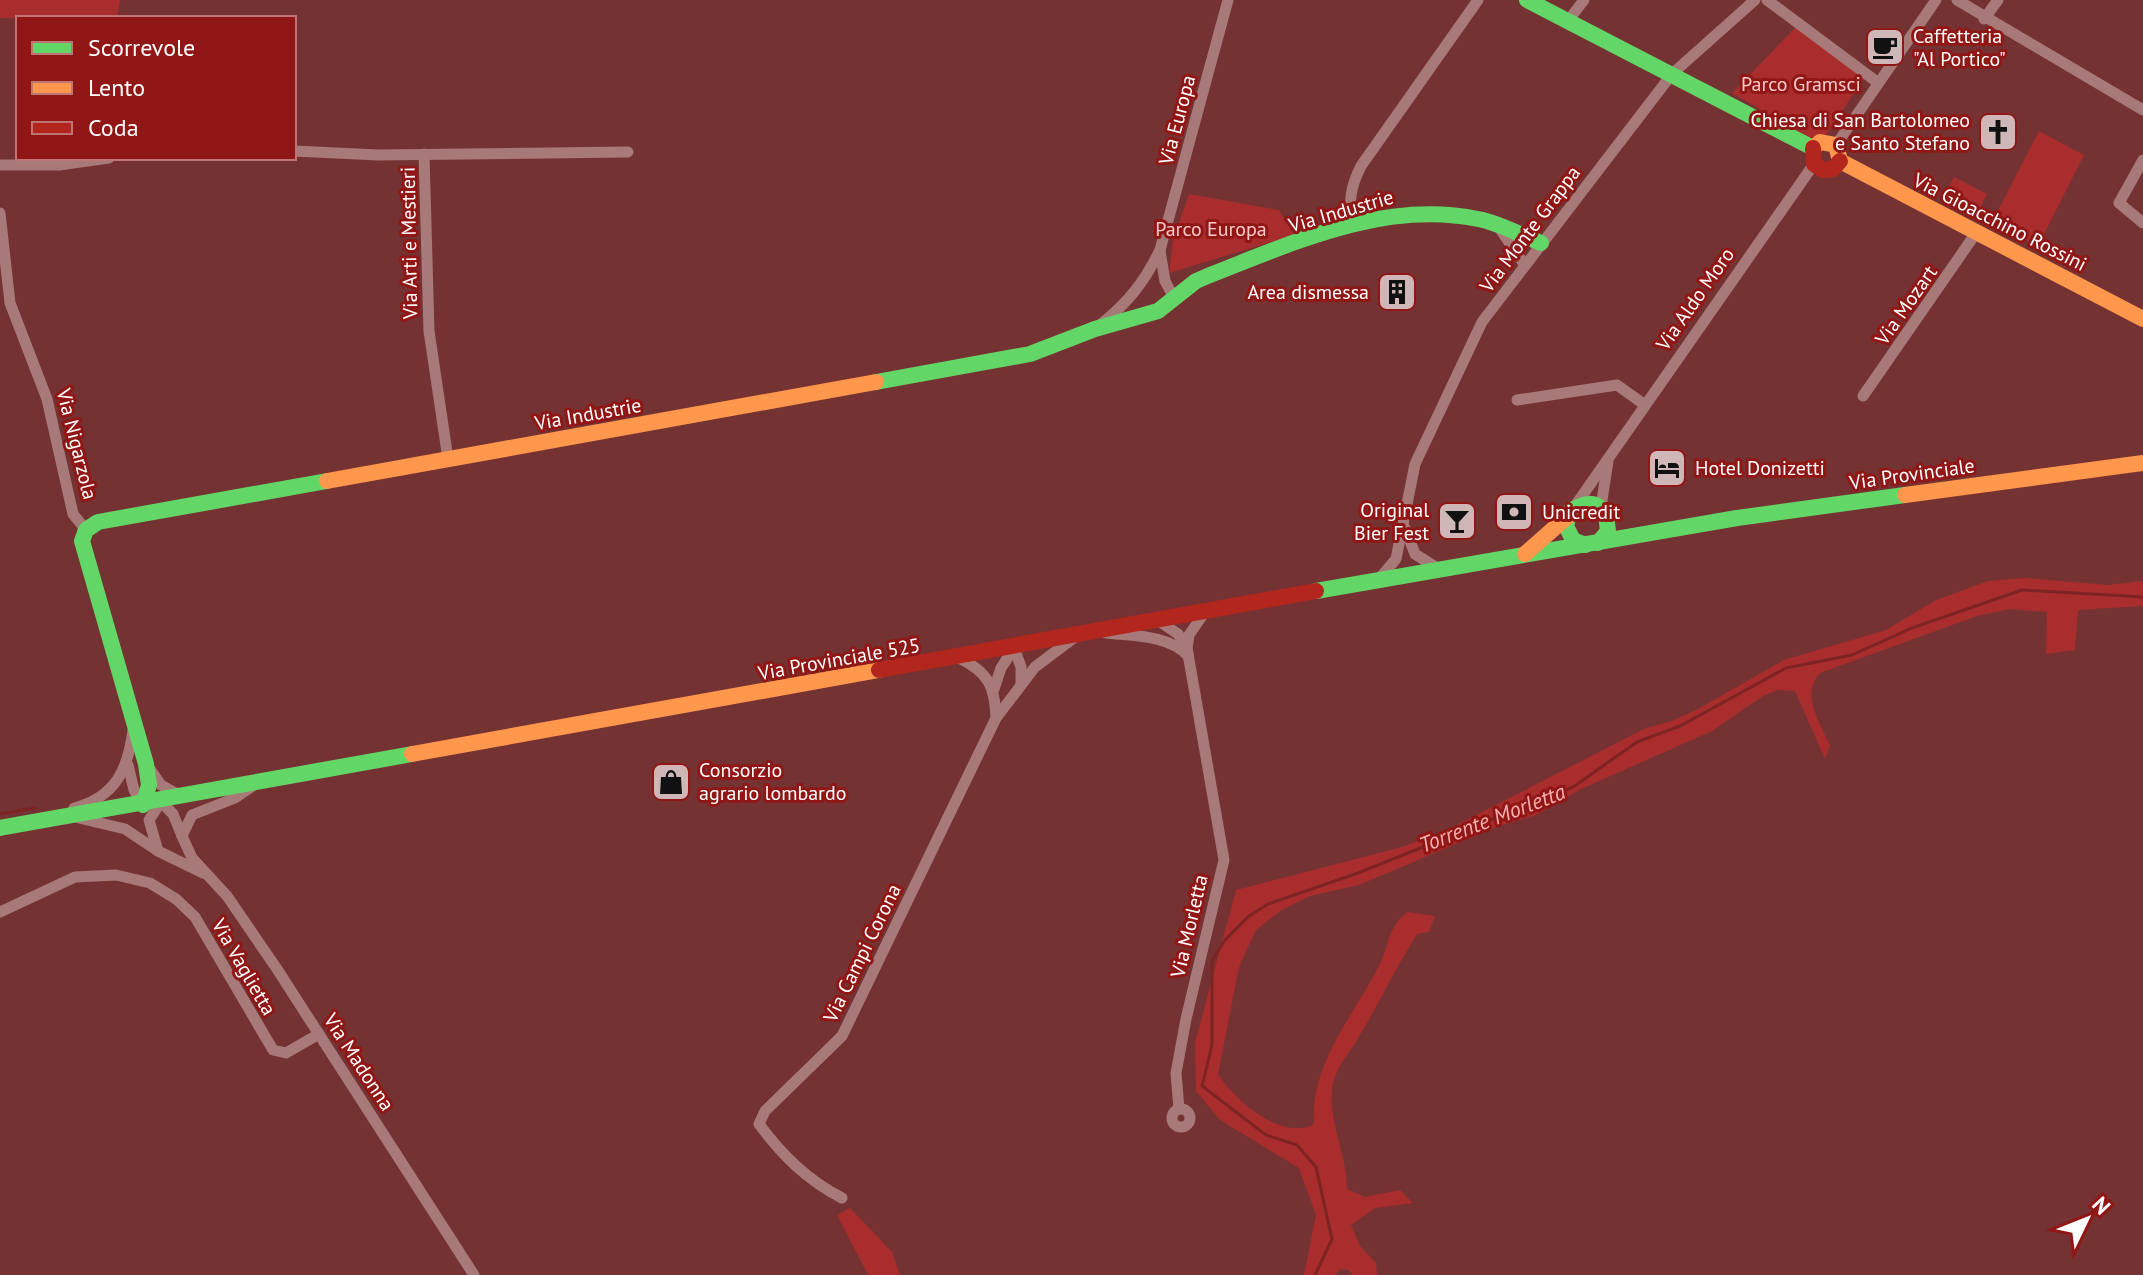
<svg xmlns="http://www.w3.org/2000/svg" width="2143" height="1275" font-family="'PT Sans',sans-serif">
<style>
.green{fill:#a92d2d}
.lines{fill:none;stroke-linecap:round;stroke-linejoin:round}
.stream{stroke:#7d2423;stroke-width:3}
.street{stroke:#a87979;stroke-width:11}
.fast{stroke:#63d668;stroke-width:16}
.slow{stroke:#ff974d;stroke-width:16}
.jam{stroke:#b3261e;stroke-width:16}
.labels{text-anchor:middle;stroke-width:6;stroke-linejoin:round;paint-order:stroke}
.poi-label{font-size:20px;fill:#fff;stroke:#911716;text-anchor:start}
.park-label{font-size:20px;fill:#fccaca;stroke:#911716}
.street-label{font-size:20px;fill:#fff;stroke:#911716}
.water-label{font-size:22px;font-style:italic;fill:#f7afb0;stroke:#911716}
</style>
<rect width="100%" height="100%" fill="#753232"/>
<!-- green -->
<g class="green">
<path d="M0 0H120L117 18H0Z"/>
<path d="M1796 27 1864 78 1826 135 1810 138 1732 93Z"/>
<path d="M2039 131 2084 155 2038 246 1992 222Z"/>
<path d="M1954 177 1987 194 1979 210 1946 192Z"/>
<path d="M1189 194 1279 210 1294 235 1169 273 1173 240Z"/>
<path d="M2025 578 2108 585 2143 581V606L2078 610 2075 650 2046 654 2047 612 2011 609 1977 616 1820 673C1800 696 1820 722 1830 746L1825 759 1795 691 1778 690 1763 696 1712 731 1581 789 1536 815 1496 827 1359 885 1310 896 1280 911 1256 930 1239 967 1218 1074C1234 1100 1283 1142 1314 1124 1310 1065 1353 1016 1379 966 1390 943 1387 929 1407 912L1435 916 1429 932 1417 934C1395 969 1377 1007 1356 1042 1346 1057 1333 1072 1332 1092 1329 1123 1347 1154 1347 1189L1365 1197 1400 1190 1413 1203 1375 1208 1351 1225 1360 1246 1376 1263 1377 1275H1352L1349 1270 1341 1269 1335 1275H1304L1316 1215 1299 1168 1220 1120 1196 1091 1195 1043 1236 890 1402 847 1443 832 1646 728 1672 721 1698 709 1784 660 1886 630 1936 600 1988 581Z"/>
<path d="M850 1208 892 1252 900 1275H868L837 1215Z"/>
</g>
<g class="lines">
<!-- stream -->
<g class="stream">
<path d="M0 814 35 808"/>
<path d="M1315 1275 1332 1239 1316 1167 1297 1145 1266 1135 1202 1086 1212 1045V961L1225 940 1249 916 1268 904 1358 873 1573 787 1637 742 1680 726 1786 668 1852 655 1912 628 2022 590 2143 597"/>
</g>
<!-- street -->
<g class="street">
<path d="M1767 0 1877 82"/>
<path d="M1957 0 2143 110"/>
<path d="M1984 19 1998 0"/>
<path d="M1568 21 1584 0"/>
<path d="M1836 145 1936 0"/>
<path d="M294 151 378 155 628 152"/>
<path d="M424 154 429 331 448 459"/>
<path d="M2143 160 2119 203 2143 223"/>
<path d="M0 165H59L109 158"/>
<path d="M0 213 10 303 47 399 73 514 86 530"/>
<path d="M1355 224C1347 202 1351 186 1361 166L1478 0"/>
<path d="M1500 229 1524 264"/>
<path d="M1160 251 1165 281 1172 294 1169 302"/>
<path d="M1101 324C1128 303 1145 281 1160 250L1228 0"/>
<path d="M1863 396 1976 233"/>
<path d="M1517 400 1617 385 1645 405"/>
<path d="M1575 506 1814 164"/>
<path d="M1601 507 1608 461"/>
<path d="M1405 528 1415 554 1437 568"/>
<path d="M1379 579 1396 559 1415 464 1482 322 1672 74 1755 0"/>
<path d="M1159 621 1178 634 1187 648"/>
<path d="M1106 633C1132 636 1170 635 1188 656"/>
<path d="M1014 648 1021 667V683"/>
<path d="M959 658C988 672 995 686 996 718"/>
<path d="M994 689 1001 668 1014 648"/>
<path d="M128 765 134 790 143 805"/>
<path d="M150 769 161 785 181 796"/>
<path d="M254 785 235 798 192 815 182 836 192 858 227 896 277 969 474 1275"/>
<path d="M74 808C116 797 128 769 133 730"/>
<path d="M79 818 125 829 158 851"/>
<path d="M182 836 173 814 161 802 149 820 158 851 203 873"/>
<path d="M0 912 75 877 116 875 150 883 176 899 195 917 273 1050 286 1053 319 1034"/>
<path d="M1179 1109 1176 1073 1186 1019 1224 860 1187 648 1189 635 1204 613"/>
<circle cx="1181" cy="1118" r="9"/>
<path d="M842 1198C807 1180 782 1155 759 1124L765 1111 842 1036 996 718 1035 667 1075 637"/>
</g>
<!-- fast -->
<g class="fast">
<path d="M1527 0 1813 148"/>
<path d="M876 382 1030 354 1095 329 1158 311 1196 281 1210 275C1295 242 1384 200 1478 219 1500 223 1520 235 1541 243"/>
<path d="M1585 545 1573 540 1566 526 1570 511C1584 503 1595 499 1606 514L1608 531 1598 543"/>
<path d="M1316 591 1737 518 1905 495"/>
<path d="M143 805 149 785 146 764 82 541 86 530 98 522 327 481"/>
<path d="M0 828 412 754"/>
</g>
<!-- slow -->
<g class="slow">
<path d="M1813 148 1820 142 1836 145 1840 161"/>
<path d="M1840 161 2143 319"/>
<path d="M327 481 876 382"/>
<path d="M1905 495 2143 463"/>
<path d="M1525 554 1568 516"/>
<path d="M412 754 879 670"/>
</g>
<!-- jam -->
<g class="jam">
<path d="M1813 148 1814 164 1823 170 1833 169 1840 161"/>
<path d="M879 670 1316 591"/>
</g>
</g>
<!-- icons -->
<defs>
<g id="cafe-square" transform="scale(2)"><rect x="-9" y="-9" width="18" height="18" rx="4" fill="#cfb7b7" stroke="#911716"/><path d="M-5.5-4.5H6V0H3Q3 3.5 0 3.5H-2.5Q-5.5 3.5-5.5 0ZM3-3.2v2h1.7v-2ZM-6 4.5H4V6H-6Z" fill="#111"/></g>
<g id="church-square" transform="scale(2)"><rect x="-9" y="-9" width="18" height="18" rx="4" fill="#cfb7b7" stroke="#911716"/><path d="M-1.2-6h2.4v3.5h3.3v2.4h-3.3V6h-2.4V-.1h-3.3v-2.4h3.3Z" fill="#111"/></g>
<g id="building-square" transform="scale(2)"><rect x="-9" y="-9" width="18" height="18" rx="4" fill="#cfb7b7" stroke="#911716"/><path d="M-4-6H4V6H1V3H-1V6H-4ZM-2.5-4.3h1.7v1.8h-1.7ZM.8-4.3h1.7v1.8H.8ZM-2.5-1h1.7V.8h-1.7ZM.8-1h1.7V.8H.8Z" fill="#111"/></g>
<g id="hotel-square" transform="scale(2)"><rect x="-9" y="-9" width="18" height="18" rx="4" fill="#cfb7b7" stroke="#911716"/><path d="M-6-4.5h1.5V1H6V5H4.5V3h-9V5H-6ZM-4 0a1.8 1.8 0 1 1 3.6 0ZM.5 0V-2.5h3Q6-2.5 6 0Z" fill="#111"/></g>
<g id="bank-square" transform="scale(2)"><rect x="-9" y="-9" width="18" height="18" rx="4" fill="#cfb7b7" stroke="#911716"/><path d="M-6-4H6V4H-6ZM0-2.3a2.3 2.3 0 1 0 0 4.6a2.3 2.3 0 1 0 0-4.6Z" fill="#111"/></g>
<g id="bar-square" transform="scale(2)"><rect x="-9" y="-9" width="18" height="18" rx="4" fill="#cfb7b7" stroke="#911716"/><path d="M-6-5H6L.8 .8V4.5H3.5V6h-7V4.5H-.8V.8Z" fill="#111"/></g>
<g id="shop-square" transform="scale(2)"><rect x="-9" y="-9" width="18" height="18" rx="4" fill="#cfb7b7" stroke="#911716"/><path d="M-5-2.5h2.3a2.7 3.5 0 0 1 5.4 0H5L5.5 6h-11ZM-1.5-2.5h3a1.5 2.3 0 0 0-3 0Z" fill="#111"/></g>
</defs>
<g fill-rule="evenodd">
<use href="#cafe-square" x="1885" y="47"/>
<use href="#church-square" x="1998" y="132"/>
<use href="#building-square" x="1397" y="292"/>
<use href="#hotel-square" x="1667" y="468"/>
<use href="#bank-square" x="1514" y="512"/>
<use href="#bar-square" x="1457" y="521"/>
<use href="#shop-square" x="671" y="782"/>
</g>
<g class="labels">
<!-- poi labels -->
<g class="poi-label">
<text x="1913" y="43">Caffetteria<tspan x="1913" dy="23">"Al Portico"</tspan></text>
<text x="1970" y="127" text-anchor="end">Chiesa di San Bartolomeo<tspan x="1970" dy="23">e Santo Stefano</tspan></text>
<text x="1369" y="299" text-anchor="end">Area dismessa</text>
<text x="1695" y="475">Hotel Donizetti</text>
<text x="1429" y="517" text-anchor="end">Original<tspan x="1429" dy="23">Bier Fest</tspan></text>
<text x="1542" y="519">Unicredit</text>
<text x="699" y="777">Consorzio<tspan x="699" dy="23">agrario lombardo</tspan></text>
</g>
<!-- park labels -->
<g class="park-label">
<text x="1801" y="91">Parco Gramsci</text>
<text x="1211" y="236">Parco Europa</text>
</g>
<!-- street labels -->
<g class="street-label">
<text transform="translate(1177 120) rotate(-75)" y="7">Via Europa</text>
<text transform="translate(1341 211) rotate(-16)" y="7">Via Industrie</text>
<text transform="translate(2000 222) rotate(27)" y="7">Via Gioacchino Rossini</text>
<text transform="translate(1530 229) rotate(-53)" y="7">Via Monte Grappa</text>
<text transform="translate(409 243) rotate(-91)" y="7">Via Arti e Mestieri</text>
<text transform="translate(1695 299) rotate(-55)" y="7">Via Aldo Moro</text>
<text transform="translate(1906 305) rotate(-55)" y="7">Via Mozart</text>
<text transform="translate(588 414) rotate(-10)" y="7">Via Industrie</text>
<text transform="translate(77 444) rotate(76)" y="7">Via Nigarzola</text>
<text transform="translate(1912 474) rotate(-8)" y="7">Via Provinciale</text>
<text transform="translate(839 659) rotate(-10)" y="7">Via Provinciale 525</text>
<text transform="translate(1189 926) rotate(-77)" y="7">Via Morletta</text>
<text transform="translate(862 953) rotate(-64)" y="7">Via Campi Corona</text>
<text transform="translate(244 967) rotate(60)" y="7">Via Vaglietta</text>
<text transform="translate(359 1062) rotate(57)" y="7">Via Madonna</text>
</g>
<!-- water labels -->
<g class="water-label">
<text transform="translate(1492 818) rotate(-21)" y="8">Torrente Morletta</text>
</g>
</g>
<!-- legend -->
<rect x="16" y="16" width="280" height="144" fill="#911716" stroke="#bd7473" stroke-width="2"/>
<rect x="32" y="42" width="40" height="12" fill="#63d668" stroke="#bd7473" stroke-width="2"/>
<text x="88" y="56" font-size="24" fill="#ffffff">Scorrevole</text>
<rect x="32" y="82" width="40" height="12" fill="#ff974d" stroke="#bd7473" stroke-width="2"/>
<text x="88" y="96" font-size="24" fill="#ffffff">Lento</text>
<rect x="32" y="122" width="40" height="12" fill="#b3261e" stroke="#bd7473" stroke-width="2"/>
<text x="88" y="136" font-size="24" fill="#ffffff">Coda</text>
<!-- north arrow -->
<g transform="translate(2087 1219) rotate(47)" stroke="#911716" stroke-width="6" paint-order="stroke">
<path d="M0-6L14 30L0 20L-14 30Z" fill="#ffffff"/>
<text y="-12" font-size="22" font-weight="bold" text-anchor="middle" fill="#ffffff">N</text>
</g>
</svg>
